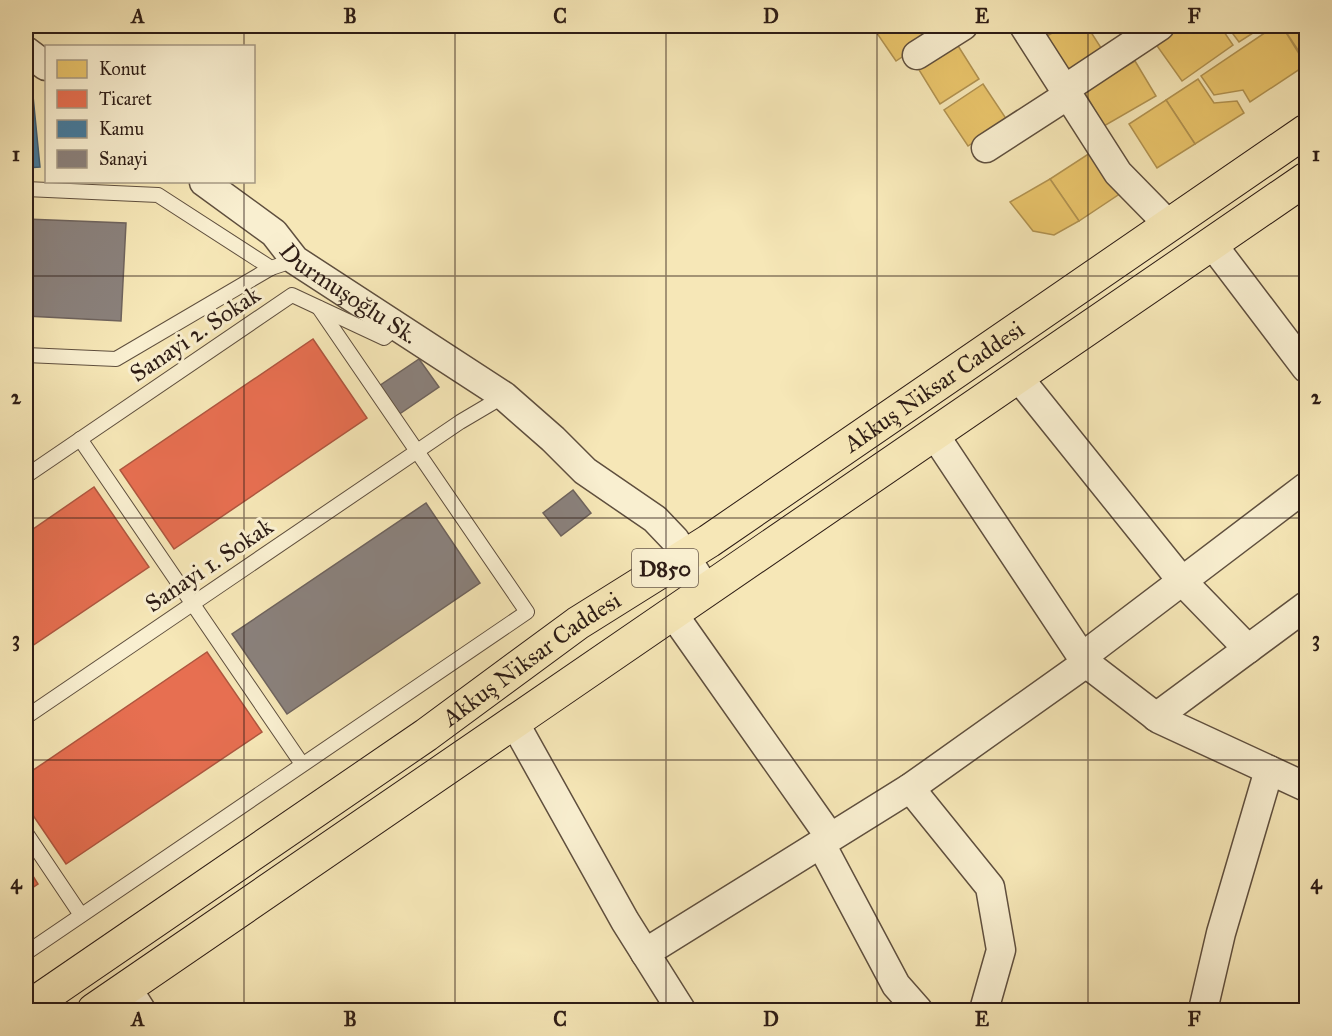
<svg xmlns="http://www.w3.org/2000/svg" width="1332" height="1036" font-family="'IM FELL Great Primer',serif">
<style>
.homes{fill:#e9c46a;stroke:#b19250;stroke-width:1.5}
.shops{fill:#e76f51;stroke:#af563f;stroke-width:1.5}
.public{fill:#457b9d;stroke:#3e5e74;stroke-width:1.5}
.industry{fill:#8a817c;stroke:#6e635d;stroke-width:1.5}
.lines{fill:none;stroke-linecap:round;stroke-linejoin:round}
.lane-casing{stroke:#5f4f3e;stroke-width:16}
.street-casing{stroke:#5f4f3e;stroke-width:31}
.primary-casing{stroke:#2d1c15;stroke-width:35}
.lane{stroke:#f9efd0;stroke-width:14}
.street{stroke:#f9efd0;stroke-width:28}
.primary{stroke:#f6e7b7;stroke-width:33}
.grid{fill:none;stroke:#2d1c15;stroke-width:1.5;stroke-opacity:0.55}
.labels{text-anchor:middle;stroke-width:6;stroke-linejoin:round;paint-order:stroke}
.shield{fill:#f9efd0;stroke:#6a5b4d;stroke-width:1.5}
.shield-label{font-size:22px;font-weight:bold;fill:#2d1c15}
.street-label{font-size:24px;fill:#2d1c15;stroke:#f9efd0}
.neatline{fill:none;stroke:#2d1c15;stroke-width:2}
.grid-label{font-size:20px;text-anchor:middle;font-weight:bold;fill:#2d1c15}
</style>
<rect width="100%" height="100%" fill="#f6e7b7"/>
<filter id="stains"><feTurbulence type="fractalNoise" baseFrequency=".00333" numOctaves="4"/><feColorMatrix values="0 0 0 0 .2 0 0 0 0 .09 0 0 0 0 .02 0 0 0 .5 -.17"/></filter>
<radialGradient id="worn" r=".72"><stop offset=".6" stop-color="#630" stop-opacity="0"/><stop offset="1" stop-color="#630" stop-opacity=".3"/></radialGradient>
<!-- homes -->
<g class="homes">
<path d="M872 26H928L935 35 896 61Z"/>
<path d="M1034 26H1064L1042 39Z"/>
<path d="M1064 26H1087L1105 54 1067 78 1042 39Z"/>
<path d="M1181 26H1220L1233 45 1182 81 1155 43Z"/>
<path d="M1227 26H1264L1239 42Z"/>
<path d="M1275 26H1282L1306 65 1250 102 1243 90 1214 95 1201 76Z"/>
<path d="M1282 26H1306V62Z"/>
<path d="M955 41 979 79 940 104 916 65Z"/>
<path d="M1135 61 1156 96 1104 126 1084 91Z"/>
<path d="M1198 79 1214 103 1237 101 1244 113 1195 144 1166 100Z"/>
<path d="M983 84 1007 120 968 146 944 110Z"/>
<path d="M1166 100 1195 144 1157 168 1129 124Z"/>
<path d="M1093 151 1121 193 1079 221 1050 179Z"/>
<path d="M1050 179 1079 221 1054 235 1033 231 1010 202Z"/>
</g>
<!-- shops -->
<g class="shops">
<path d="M313 339 367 418 174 549 120 470Z"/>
<path d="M94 487 149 567 26 650V534Z"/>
<path d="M207 652 262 732 66 864 26 805V775Z"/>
<path d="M26 865 38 884 26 892Z"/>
</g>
<!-- public -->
<path class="public" d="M33 96 40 167 26 168V97Z"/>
<!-- industry -->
<g class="industry">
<path d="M26 219 126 223 121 321 26 316Z"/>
<path d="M419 359 439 387 398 415 379 386Z"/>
<path d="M573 490 591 513 561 536 543 513Z"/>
<path d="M426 503 480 583 287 714 232 634Z"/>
</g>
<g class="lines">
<!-- lane casing -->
<g class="lane-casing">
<g id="lane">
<path d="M26 189 158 195 271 268 295 260"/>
<path d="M26 355 116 359 271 268"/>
<path d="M80 439 302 764"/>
<path d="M26 476 292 295 384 338 398 326"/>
<path d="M26 717 460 422 504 396"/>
<path d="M26 833 81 915"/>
<path d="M26 953 527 612 319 308"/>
</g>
</g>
<!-- street casing -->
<g class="street-casing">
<g id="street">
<path d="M1024 26 1118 173 1169 225"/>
<path d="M26 51 46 66"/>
<path d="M917 55 963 26"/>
<path d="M1065 89 1160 26"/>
<path d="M986 148 1068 95"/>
<path id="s1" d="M204 182 274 233 295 260 504 396 553 439 585 471 655 519 675 540 707 591"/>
<path d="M1212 244 1306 368"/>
<path d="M1018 377 1182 581 1248 649"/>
<path d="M934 434 1086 663 1159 719 1306 787"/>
<path d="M673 614 830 837"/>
<path d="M1082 657 1306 487"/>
<path d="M1156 717 1306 606"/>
<path d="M514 722 625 921 681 1010"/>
<path d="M910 788 990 887 1001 950 984 1010"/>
<path d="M821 844 896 985 918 1010"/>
<path d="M645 953 910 788 1086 663"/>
<path d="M127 988 141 1010"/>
<path d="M1203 1010 1221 933 1269 770"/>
</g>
</g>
<!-- primary casing -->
<g class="primary-casing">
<g id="primary">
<path id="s2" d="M26 1009 426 735 578 623 709 541 1306 131"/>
<path d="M94 1010 1306 179"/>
</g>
</g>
<!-- lane -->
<use href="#lane" class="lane"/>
<!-- street -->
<use href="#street" class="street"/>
<!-- primary -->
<use href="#primary" class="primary"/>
</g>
<!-- grid -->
<path class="grid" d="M244 26V46M455 26V1010M666 26V1010M877 26V1010M1088 26V1010M244 182V1010M26 276H1306M26 518H1306M26 760H1306"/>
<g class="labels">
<!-- shield labels -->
<rect class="shield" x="632" y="549" width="66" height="38" rx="4.5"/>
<g class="shield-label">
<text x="665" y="576">D850</text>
</g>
<!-- street labels -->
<g class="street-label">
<text dy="8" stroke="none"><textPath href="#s1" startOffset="184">Durmuşoğlu Sk.</textPath></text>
<text transform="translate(195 334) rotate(-34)" y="8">Sanayi 2. Sokak</text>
<text dy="8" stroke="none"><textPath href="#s2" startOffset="1101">Akkuş Niksar Caddesi</textPath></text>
<text transform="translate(209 565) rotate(-34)" y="8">Sanayi 1. Sokak</text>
<text dy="8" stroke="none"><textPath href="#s2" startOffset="615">Akkuş Niksar Caddesi</textPath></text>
</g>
</g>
<!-- margin -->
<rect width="1332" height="1036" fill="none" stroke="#f6e7b7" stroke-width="66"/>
<!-- legend -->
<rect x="45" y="45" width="210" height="138" fill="#f9efd0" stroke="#a79b85" stroke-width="1.5"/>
<rect x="57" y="60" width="30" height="18" fill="#e9c46a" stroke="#a79b85" stroke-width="1.5"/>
<text x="99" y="75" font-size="18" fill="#2d1c15">Konut</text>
<rect x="57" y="90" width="30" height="18" fill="#e76f51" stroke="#a79b85" stroke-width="1.5"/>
<text x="99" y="105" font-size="18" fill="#2d1c15">Ticaret</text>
<rect x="57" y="120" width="30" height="18" fill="#457b9d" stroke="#a79b85" stroke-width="1.5"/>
<text x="99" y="135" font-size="18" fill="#2d1c15">Kamu</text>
<rect x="57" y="150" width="30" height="18" fill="#8a817c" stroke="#a79b85" stroke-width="1.5"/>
<text x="99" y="165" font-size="18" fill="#2d1c15">Sanayi</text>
<rect x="33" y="33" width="1266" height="970" class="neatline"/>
<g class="grid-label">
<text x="138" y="23">A</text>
<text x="350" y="23">B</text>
<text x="560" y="23">C</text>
<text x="771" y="23">D</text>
<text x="982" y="23">E</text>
<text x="1194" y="23">F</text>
<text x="16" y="161">1</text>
<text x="1316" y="161">1</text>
<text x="16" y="404">2</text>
<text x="1316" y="404">2</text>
<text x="16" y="646">3</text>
<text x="1316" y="646">3</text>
<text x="16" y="889">4</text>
<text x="1316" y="889">4</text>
<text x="138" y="1026">A</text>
<text x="350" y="1026">B</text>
<text x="560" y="1026">C</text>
<text x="771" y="1026">D</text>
<text x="982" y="1026">E</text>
<text x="1194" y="1026">F</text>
</g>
<rect width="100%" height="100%" filter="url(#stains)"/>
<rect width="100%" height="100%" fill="url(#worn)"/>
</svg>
